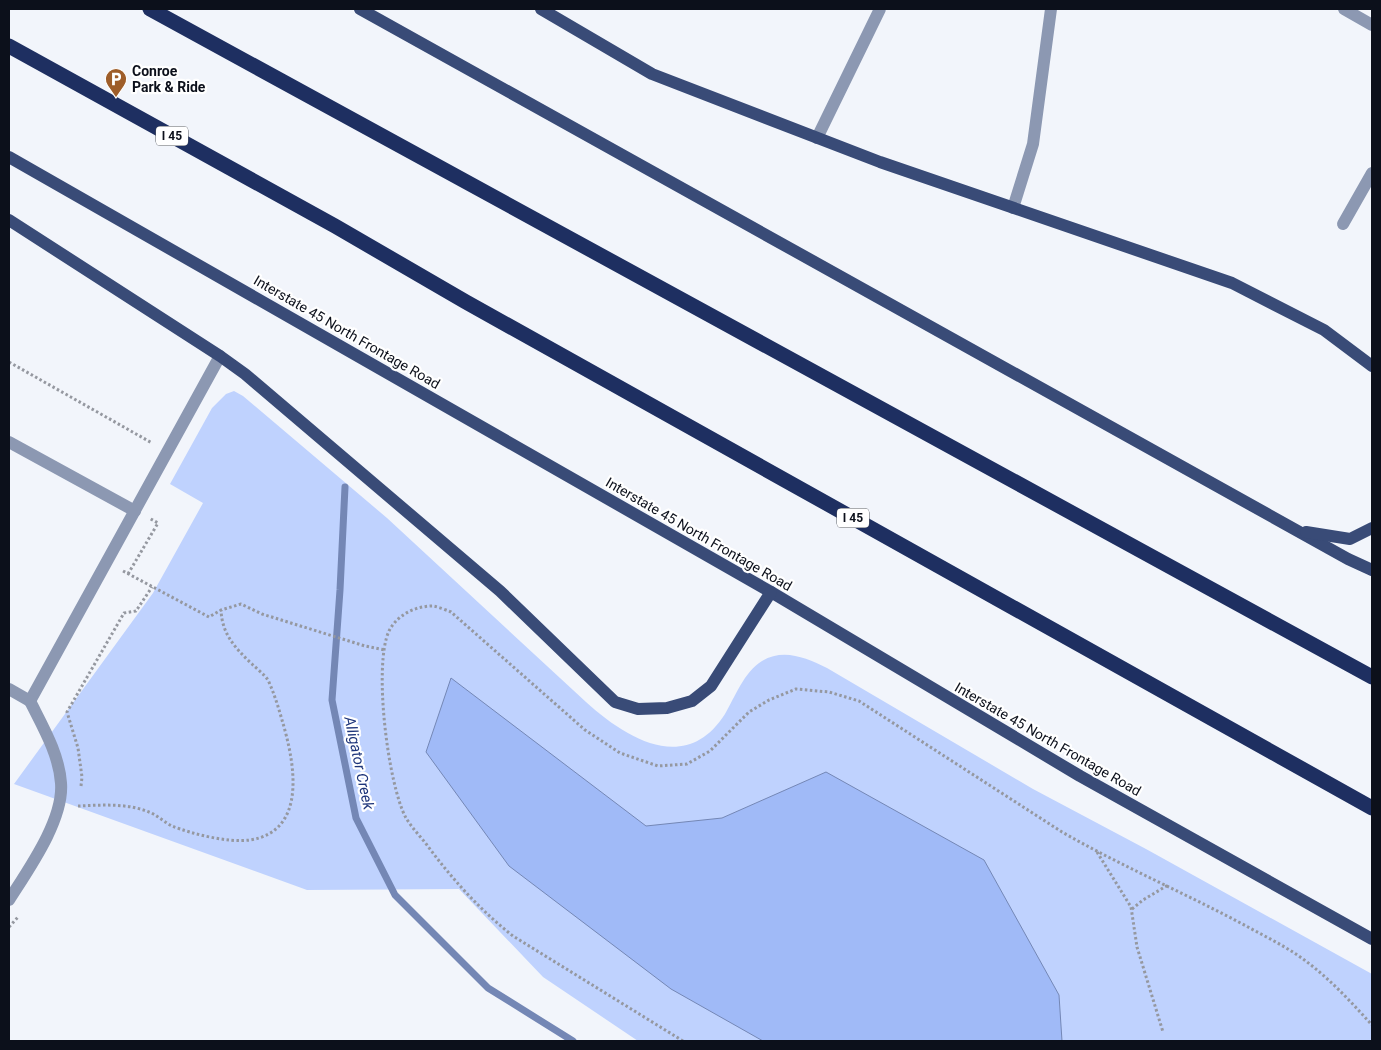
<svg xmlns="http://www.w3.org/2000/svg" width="1381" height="1050" font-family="Roboto,sans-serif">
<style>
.green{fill:#bfd2fe}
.water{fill:#a0baf7;stroke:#7487b5}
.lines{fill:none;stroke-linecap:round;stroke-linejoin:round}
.stream{stroke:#7487b5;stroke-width:7}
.path{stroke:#9598a0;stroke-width:3;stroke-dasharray:2.5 2.5;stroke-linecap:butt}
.minor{stroke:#8c98b2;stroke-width:12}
.major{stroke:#394b77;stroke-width:12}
.highway{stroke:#1e2f61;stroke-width:15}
.labels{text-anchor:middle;stroke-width:4.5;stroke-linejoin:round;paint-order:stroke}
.shield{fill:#fff;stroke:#55585f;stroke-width:1}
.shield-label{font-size:12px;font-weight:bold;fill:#0c101b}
.poi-label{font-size:14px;font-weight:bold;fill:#0c101b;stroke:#fff;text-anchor:start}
.street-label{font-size:14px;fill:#0c101b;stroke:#fff}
.water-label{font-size:15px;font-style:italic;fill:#1e357a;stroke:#fff}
</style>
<rect width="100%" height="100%" fill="#f2f5fb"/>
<!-- green -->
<path class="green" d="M234 391 243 396 387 518 586 702C627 739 686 775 725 714 735 697 744 672 762 661 784 648 806 658 827 668L1033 789 1146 849 1372 974V1041H638L543 977 459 889 307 890 14 784 153 593 203 503 170 484 212 408 226 394Z"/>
<!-- water -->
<path class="water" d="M451 678 646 826 722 818 826 772 984 860 1059 995 1062 1041H763L671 989 509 866 426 752Z"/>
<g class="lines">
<!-- stream -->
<path class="stream" d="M345 487 340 590 332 700 356 818 395 895 488 988 573 1041"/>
<!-- path -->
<g class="path">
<path d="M9 362 152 443"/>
<path d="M123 571 209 617 221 610 241 604 262 614 365 646 385 650"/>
<path d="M128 574 158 523 149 518"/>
<path d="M81 786 82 777 78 748 67 712 124 613 136 611 152 587"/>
<path d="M78 806C102 805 127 803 149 812 157 815 164 822 172 826 192 834 228 843 250 840 309 831 294 760 282 720 278 706 274 693 268 680 264 674 257 669 252 664 235 648 222 634 221 610"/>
<path d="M1097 852 1131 907 1137 947 1163 1032"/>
<path d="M1132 909 1143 900 1168 885"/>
<path d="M9 927 19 916"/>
<path d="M683 1041 513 936C480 910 452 879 427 845 420 836 412 828 406 818 388 785 373 665 389 631 397 615 415 606 433 606 439 607 446 610 451 612L585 730 620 753 658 766 687 764 710 751 749 712 769 700 796 689 829 692 859 701 1062 832C1123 867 1187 894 1248 927 1268 938 1289 948 1307 962 1331 980 1352 1003 1372 1025"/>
</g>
<!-- minor -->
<g class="minor">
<path d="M1344 9 1372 25"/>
<path d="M817 138 880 9"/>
<path d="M1013 208 1033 144 1051 9"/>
<path d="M1343 224 1372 173"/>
<path d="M9 442 135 511"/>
<path d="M9 689 30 701 220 356"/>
<path d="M9 900C28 870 64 820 61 783 59 754 43 727 30 701"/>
</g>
<!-- major -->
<g class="major">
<path d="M360 9 1348 559 1372 570"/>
<path d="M541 9 652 74 880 162 1232 283 1324 330 1372 366"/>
<path d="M9 157 771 592 1080 776 1372 939"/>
<path d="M9 220 220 356 245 374 500 591 615 702 638 709 667 708 692 701 711 686 771 592"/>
<path d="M1306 532 1350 539 1372 528"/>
</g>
<!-- highway -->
<g class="highway">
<path d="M150 9 1372 677"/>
<path d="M9 46 335 226 466 302 1372 808"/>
</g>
</g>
<!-- icons -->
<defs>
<g id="parking-pin" transform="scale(1.125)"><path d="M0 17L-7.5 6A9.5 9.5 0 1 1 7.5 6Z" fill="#9e5d29" stroke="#fff"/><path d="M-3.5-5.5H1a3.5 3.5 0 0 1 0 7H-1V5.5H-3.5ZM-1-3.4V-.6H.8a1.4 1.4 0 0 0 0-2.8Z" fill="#fff"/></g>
</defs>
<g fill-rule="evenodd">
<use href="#parking-pin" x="116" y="79"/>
</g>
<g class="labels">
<!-- shield labels -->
<g class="shield">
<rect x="156" y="126.5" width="32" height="19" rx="4"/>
<rect x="837" y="508.5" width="32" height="19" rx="4"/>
</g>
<g class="shield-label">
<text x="172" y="140">I 45</text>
<text x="853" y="522">I 45</text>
</g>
<!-- poi labels -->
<g class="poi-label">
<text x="132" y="76">Conroe<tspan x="132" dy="16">Park &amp; Ride</tspan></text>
</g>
<!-- street labels -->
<g class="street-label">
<text transform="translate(347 332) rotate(30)" y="5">Interstate 45 North Frontage Road</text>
<text transform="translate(699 534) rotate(30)" y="5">Interstate 45 North Frontage Road</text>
<text transform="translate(1048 739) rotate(30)" y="5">Interstate 45 North Frontage Road</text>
</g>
<!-- water labels -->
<g class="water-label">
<text transform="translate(359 763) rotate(78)" y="5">Alligator Creek</text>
</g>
</g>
<!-- border -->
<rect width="1381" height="1050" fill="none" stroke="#0c101b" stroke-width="20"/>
</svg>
